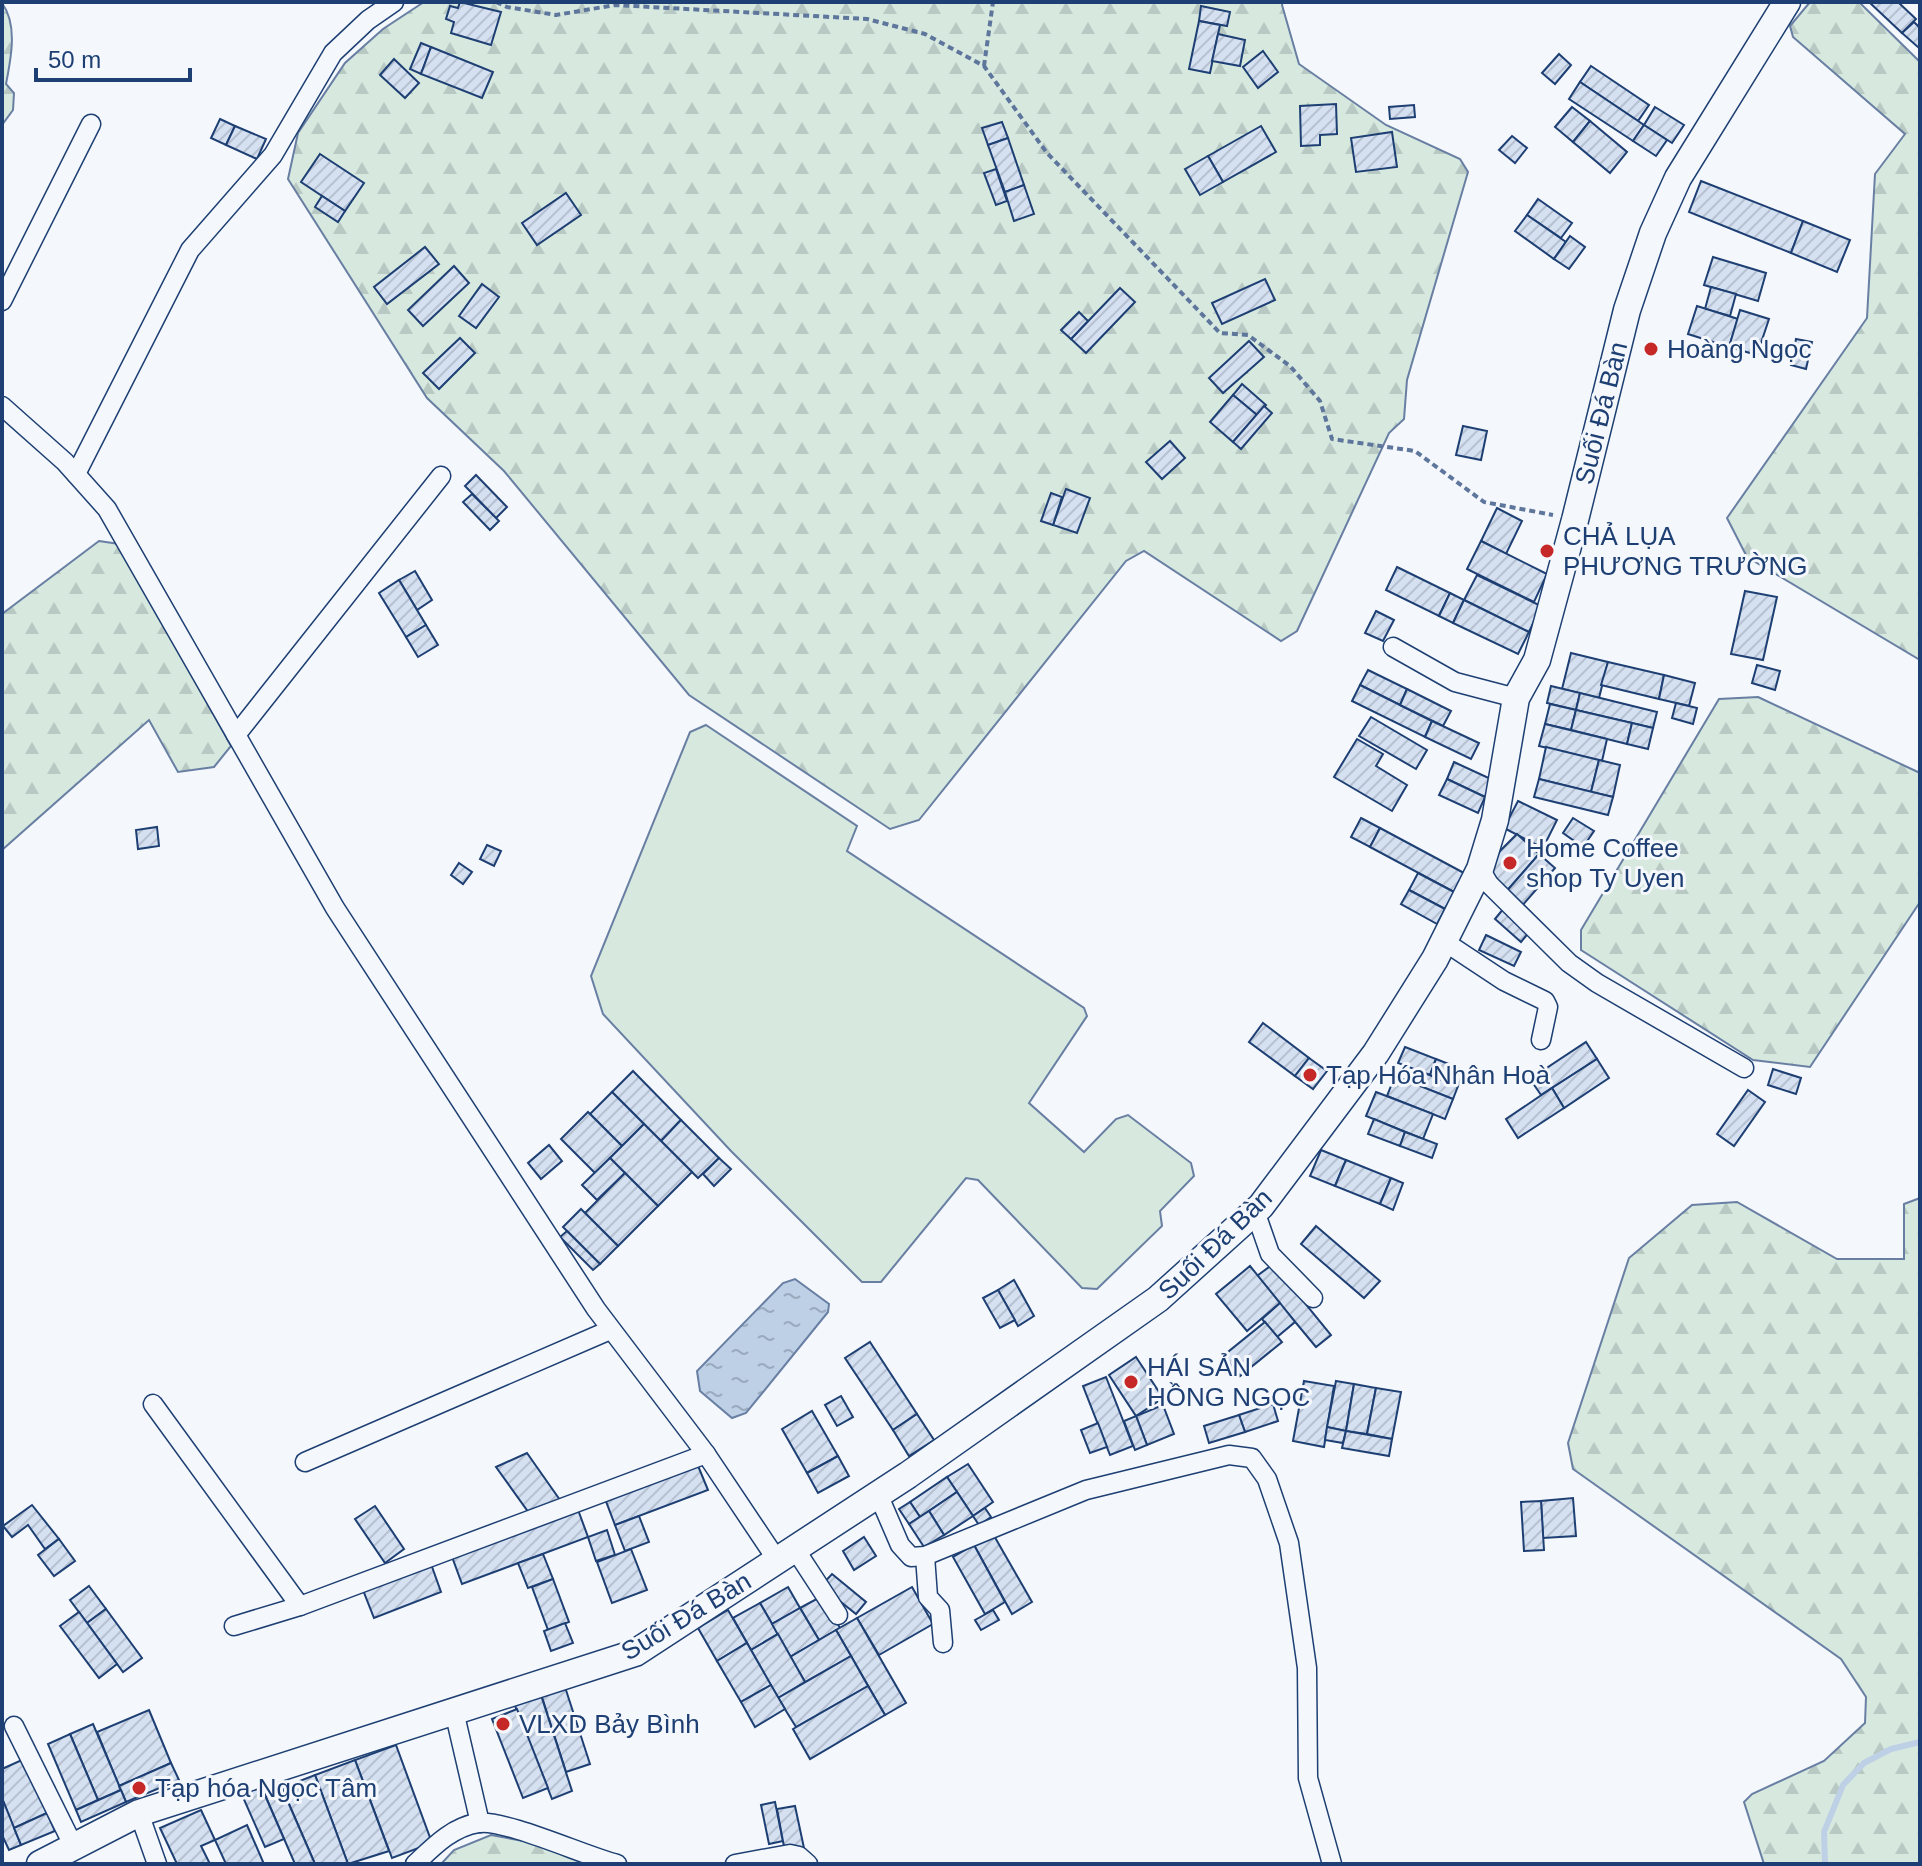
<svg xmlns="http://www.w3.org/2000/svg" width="1922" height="1866" font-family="Arial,sans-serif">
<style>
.grass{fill:#d7e8df;stroke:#687fa3;stroke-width:2}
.forest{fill:url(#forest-firs);stroke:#687fa3;stroke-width:2}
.water{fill:url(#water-ripples);stroke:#687fa3;stroke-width:2}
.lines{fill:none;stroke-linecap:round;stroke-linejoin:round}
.stream{stroke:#bed0e5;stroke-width:6}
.building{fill:url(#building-hatch);stroke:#1d3f73;stroke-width:2}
.street-casing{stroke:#1d3f73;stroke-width:21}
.secondary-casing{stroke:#1d3f73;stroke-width:29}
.path{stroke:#5e769c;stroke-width:4;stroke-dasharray:6 4;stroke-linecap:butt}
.street{stroke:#f4f7fb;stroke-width:18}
.secondary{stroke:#f4f7fb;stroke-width:26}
.poi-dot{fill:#c62828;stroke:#f4f7fb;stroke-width:3}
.labels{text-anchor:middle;stroke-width:6;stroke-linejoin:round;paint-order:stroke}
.poi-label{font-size:26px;fill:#1d3f73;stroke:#f4f7fb;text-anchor:start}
.street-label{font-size:26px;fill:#1d3f73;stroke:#f4f7fb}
</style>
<defs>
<pattern id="forest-firs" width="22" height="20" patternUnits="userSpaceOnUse" patternTransform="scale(2)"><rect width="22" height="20" fill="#d7e8df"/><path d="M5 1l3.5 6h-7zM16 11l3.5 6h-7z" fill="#b8c8c3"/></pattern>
<pattern id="water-ripples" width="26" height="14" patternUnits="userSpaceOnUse" patternTransform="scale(2)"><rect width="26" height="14" fill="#bed0e5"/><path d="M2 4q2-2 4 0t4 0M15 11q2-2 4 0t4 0" fill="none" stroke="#9aaabe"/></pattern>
<pattern id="building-hatch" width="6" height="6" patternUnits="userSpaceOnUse" patternTransform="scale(2)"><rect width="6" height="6" fill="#d5e0f0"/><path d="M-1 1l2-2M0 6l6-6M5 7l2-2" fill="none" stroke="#b6c1d1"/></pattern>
</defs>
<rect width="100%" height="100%" fill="#f4f7fb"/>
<!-- grass -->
<path class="grass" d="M706 725 857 826 847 851 1084 1008 1087 1016 1029 1103 1084 1152 1116 1119 1128 1115 1191 1163 1194 1176 1160 1211 1162 1226 1097 1289 1082 1288 978 1180 966 1178 881 1282H862L731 1151 603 1014 591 976 690 732Z"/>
<!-- forest -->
<g class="forest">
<path d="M424 2H1283L1282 5 1299 64 1386 125 1460 159 1468 172 1407 380 1404 419 1389 433 1297 631 1281 641 1144 551 1126 561 919 820 890 829 689 695 504 471 427 398 288 179 298 133 345 63 383 29Z"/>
<path d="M1810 2H1859L1920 62V660L1747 557 1727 518 1867 318 1875 174 1905 134 1793 37 1790 26Z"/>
<path d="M2 3C18 25 11 58 6 84L14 93 13 110 2 125Z"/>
<path d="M99 541 119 544 231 746 214 767 178 772 149 720 2 850V614Z"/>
<path d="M1758 697 1920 773V902L1810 1067 1753 1060 1581 950V930L1719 699Z"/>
<path d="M1920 1198V1864H1764L1744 1802 1752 1794 1824 1761 1865 1723 1866 1697 1841 1659 1573 1469 1568 1443 1629 1258 1692 1205 1737 1202 1837 1259H1904V1204Z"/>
<path d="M491 1835 534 1843 594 1864H441L454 1850Z"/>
</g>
<!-- water -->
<path class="water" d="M795 1279 829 1304 828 1312 746 1413 732 1418 700 1391 697 1371 783 1283Z"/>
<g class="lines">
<!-- stream -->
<path class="stream" d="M1825 1864 1824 1832 1843 1785 1864 1763 1891 1749 1920 1742"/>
</g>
<!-- building -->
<g class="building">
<path d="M460 2 501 12 491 45 451 33 454 22 446 19 450 6 458 8Z"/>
<path d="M1869 2H1898L1916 19 1902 33Z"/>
<path d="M1201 6 1230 12 1227 26 1199 21Z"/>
<path d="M1199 21 1220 25 1210 73 1189 69Z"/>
<path d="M1914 22 1920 28 1919 48 1902 33Z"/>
<path d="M1218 34 1245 40 1240 66 1212 61Z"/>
<path d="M421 43 431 47 421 74 410 69Z"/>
<path d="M431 47 493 72 482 98 421 74Z"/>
<path d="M1263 51 1278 72 1258 88 1243 67Z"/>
<path d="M1559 54 1571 65 1555 84 1542 73Z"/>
<path d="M394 59 419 83 405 98 380 75Z"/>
<path d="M1591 66 1649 105 1638 121 1580 82Z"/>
<path d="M1580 82 1644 125 1633 141 1569 99Z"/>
<path d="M1336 104 1337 134 1320 135V145L1301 146 1300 106Z"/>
<path d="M1414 105 1415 117 1390 119 1389 107Z"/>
<path d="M1572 107 1590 121 1573 142 1555 127Z"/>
<path d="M1655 107 1684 125 1672 143 1644 125Z"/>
<path d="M220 119 235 126 226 145 211 138Z"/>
<path d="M1590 121 1627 152 1610 173 1573 142Z"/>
<path d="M1002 122 1008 138 988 145 982 128Z"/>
<path d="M1644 125 1667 140 1656 156 1633 141Z"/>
<path d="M235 126 266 139 257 159 226 145Z"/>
<path d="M1261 126 1276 152 1223 182 1208 156Z"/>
<path d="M1392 132 1397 167 1356 172 1351 138Z"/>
<path d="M1512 136 1527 148 1515 163 1499 150Z"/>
<path d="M1008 138 1024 185 1005 192 988 145Z"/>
<path d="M320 154 364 183 345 211 301 182Z"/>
<path d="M1208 156 1223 182 1200 195 1185 169Z"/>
<path d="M996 169 1007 201 996 205 984 173Z"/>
<path d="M1701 181 1803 221 1791 253 1689 212Z"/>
<path d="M1024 185 1034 214 1014 221 1005 192Z"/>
<path d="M566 193 581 215 537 245 522 223Z"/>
<path d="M322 196 345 211 338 222 315 207Z"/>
<path d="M1538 199 1572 223 1561 238 1527 215Z"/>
<path d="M1527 215 1566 242 1554 259 1515 231Z"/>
<path d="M1803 221 1850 240 1837 272 1791 253Z"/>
<path d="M1570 236 1585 247 1569 269 1554 259Z"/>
<path d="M425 247 439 264 387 304 374 287Z"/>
<path d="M1713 257 1766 273 1758 301 1704 285Z"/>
<path d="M454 266 469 283 423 326 408 310Z"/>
<path d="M1265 279 1275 300 1222 324 1212 303Z"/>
<path d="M482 284 499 297 476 328 459 316Z"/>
<path d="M1711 287 1736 294 1730 316 1705 309Z"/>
<path d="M1120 288 1135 302 1086 353 1071 339Z"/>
<path d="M1697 306 1738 319 1729 347 1688 334Z"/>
<path d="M1740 310 1769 319 1757 355 1729 347Z"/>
<path d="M1079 312 1088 321 1071 339 1061 330Z"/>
<path d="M460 338 475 353 439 389 423 373Z"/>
<path d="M1796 339 1812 342 1806 369 1791 365Z"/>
<path d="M1249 341 1264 357 1223 393 1209 378Z"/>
<path d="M1242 384 1266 405 1257 415 1233 395Z"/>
<path d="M1233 395 1257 415 1233 442 1210 422Z"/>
<path d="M1264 406 1272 413 1241 449 1233 442Z"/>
<path d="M1463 426 1487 431 1481 460 1456 455Z"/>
<path d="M1170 441 1185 458 1162 479 1146 462Z"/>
<path d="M476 475 507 507 496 518 465 486Z"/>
<path d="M1066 489 1090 498 1077 533 1053 525Z"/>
<path d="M1051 493 1062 497 1053 525 1041 521Z"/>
<path d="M472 494 499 521 490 530 463 502Z"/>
<path d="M1497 508 1522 521 1506 554 1481 541Z"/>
<path d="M1481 541 1547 574 1534 602 1467 569Z"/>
<path d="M1397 567 1450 593 1439 616 1386 590Z"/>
<path d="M415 571 432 600 417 610 399 580Z"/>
<path d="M1477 575 1541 606 1529 632 1464 600Z"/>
<path d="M399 580 426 625 406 637 379 593Z"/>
<path d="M1745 591 1777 597 1763 660 1731 654Z"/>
<path d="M1450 593 1464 600 1453 623 1439 616Z"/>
<path d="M1464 600 1529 632 1518 654 1453 623Z"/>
<path d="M1376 611 1394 620 1383 641 1365 633Z"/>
<path d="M426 625 438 645 418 657 406 637Z"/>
<path d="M1571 653 1608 662 1599 698 1562 689Z"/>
<path d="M1608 662 1664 675 1659 699 1601 685Z"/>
<path d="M1757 665 1780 671 1775 690 1752 683Z"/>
<path d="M1368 670 1407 689 1400 705 1360 685Z"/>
<path d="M1664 675 1695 683 1689 706 1659 699Z"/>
<path d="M1360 685 1432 721 1425 737 1352 701Z"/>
<path d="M1551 686 1580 693 1576 710 1547 703Z"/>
<path d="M1407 689 1451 711 1443 726 1400 705Z"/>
<path d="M1580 693 1657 712 1653 728 1576 710Z"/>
<path d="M1676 703 1697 708 1693 724 1672 718Z"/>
<path d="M1550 704 1576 710 1571 730 1545 724Z"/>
<path d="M1576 710 1632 723 1627 744 1571 730Z"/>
<path d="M1371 717 1427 750 1416 769 1359 736Z"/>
<path d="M1432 721 1479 743 1471 759 1425 737Z"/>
<path d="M1632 723 1653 728 1648 749 1627 744Z"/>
<path d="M1545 724 1607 739 1602 761 1539 746Z"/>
<path d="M1357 739 1383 754 1376 766 1407 785 1392 811 1334 777Z"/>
<path d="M1546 747 1599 760 1591 792 1539 779Z"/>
<path d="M1599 760 1620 765 1613 797 1591 792Z"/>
<path d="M1454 762 1493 780 1485 797 1447 779Z"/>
<path d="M1447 779 1485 797 1478 813 1439 795Z"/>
<path d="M1539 779 1613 797 1608 815 1534 797Z"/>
<path d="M1518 801 1557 820 1543 848 1504 828Z"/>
<path d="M1361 818 1380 828 1370 847 1351 837Z"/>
<path d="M1573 818 1594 831 1583 847 1563 833Z"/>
<path d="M157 827 159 846 138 849 136 830Z"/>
<path d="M1380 828 1464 873 1454 892 1370 847Z"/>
<path d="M1517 834 1539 854 1505 893 1486 872 1500 851Z"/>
<path d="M487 845 501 851 494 866 480 859Z"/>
<path d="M1539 854 1555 868 1521 907 1505 893Z"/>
<path d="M459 863 472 872 463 884 451 875Z"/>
<path d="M1418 873 1454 892 1445 909 1409 890Z"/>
<path d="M1409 890 1445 909 1437 924 1401 904Z"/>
<path d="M1504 908 1530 931 1521 942 1495 919Z"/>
<path d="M1486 935 1521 952 1514 966 1479 950Z"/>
<path d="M1263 1023 1309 1058 1295 1076 1249 1042Z"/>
<path d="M1586 1042 1597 1059 1541 1095 1530 1079Z"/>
<path d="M1405 1047 1436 1059 1430 1075 1398 1063Z"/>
<path d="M1309 1058 1327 1071 1313 1089 1295 1076Z"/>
<path d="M1436 1059 1464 1070 1458 1086 1430 1075Z"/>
<path d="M1597 1059 1609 1078 1564 1108 1552 1088Z"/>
<path d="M1773 1069 1801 1078 1796 1094 1768 1085Z"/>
<path d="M633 1071 681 1120 661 1141 612 1092Z"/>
<path d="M1419 1071 1458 1086 1453 1099 1414 1084Z"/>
<path d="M1395 1076 1453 1099 1445 1119 1387 1096Z"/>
<path d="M1552 1088 1564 1108 1518 1138 1506 1119Z"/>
<path d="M1748 1090 1765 1102 1734 1146 1717 1134Z"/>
<path d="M612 1092 644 1124 622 1146 590 1114Z"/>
<path d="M1376 1092 1433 1114 1423 1139 1366 1116Z"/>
<path d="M588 1112 622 1146 595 1173 561 1139Z"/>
<path d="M1374 1119 1405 1132 1400 1146 1368 1134Z"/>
<path d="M681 1120 719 1158 698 1178 661 1141Z"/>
<path d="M644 1124 692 1172 658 1206 610 1158Z"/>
<path d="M1405 1132 1437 1144 1432 1158 1400 1146Z"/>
<path d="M549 1145 562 1161 541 1179 528 1163Z"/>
<path d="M1321 1150 1346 1160 1335 1186 1310 1176Z"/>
<path d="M610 1158 625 1173 597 1200 582 1185Z"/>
<path d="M719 1158 731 1169 714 1186 703 1174Z"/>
<path d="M1346 1160 1391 1178 1380 1204 1335 1186Z"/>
<path d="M625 1173 658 1206 618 1246 585 1213Z"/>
<path d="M1391 1178 1403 1183 1393 1210 1380 1204Z"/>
<path d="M581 1209 618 1246 600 1264 563 1227Z"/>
<path d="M1316 1226 1380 1281 1364 1298 1301 1244Z"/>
<path d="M567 1231 600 1264 593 1270 560 1237Z"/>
<path d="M1273 1264 1331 1335 1316 1347 1257 1276Z"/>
<path d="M1250 1266 1280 1303 1247 1331 1216 1294Z"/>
<path d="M1014 1280 1034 1316 1018 1326 998 1290Z"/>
<path d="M998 1290 1015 1320 1000 1328 983 1298Z"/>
<path d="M1280 1303 1295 1322 1277 1337 1262 1319Z"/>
<path d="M1265 1322 1282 1342 1240 1376 1223 1356Z"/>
<path d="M870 1342 917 1414 893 1430 845 1358Z"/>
<path d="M1136 1357 1163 1398 1136 1416 1109 1375Z"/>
<path d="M1106 1377 1133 1446 1110 1455 1083 1386Z"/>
<path d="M1304 1381 1334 1386 1324 1447 1293 1441Z"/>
<path d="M1336 1381 1354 1384 1346 1431 1327 1427Z"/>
<path d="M1354 1384 1376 1388 1367 1434 1346 1431Z"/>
<path d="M1376 1388 1401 1392 1392 1439 1367 1434Z"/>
<path d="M841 1396 853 1417 837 1426 825 1405Z"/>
<path d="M1273 1404 1278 1421 1245 1432 1239 1415Z"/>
<path d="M1163 1405 1174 1434 1147 1445 1136 1416Z"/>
<path d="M812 1411 838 1456 807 1473 782 1429Z"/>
<path d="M917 1414 934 1440 909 1456 893 1430Z"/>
<path d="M1239 1415 1245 1432 1209 1443 1204 1426Z"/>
<path d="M1136 1416 1147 1445 1135 1450 1124 1421Z"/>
<path d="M1098 1423 1107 1447 1090 1453 1081 1430Z"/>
<path d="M1327 1427 1346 1431 1343 1443 1325 1440Z"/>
<path d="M1346 1431 1392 1439 1389 1456 1342 1448Z"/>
<path d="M527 1453 560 1500 529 1513 496 1467Z"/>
<path d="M838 1456 849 1476 818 1493 807 1473Z"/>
<path d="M696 1461 708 1490 615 1525 604 1496Z"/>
<path d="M968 1464 993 1502 973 1516 947 1477Z"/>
<path d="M947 1477 957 1492 920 1517 910 1502Z"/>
<path d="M957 1492 973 1516 944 1535 929 1511Z"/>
<path d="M1573 1498 1576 1536 1543 1538 1541 1501Z"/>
<path d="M1541 1501 1544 1550 1524 1551 1521 1502Z"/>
<path d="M910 1502 920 1517 909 1524 899 1509Z"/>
<path d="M32 1505 59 1539 45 1549 28 1525 12 1537 3 1526Z"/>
<path d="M375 1506 404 1549 385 1563 355 1519Z"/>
<path d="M577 1507 588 1537 462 1584 451 1554Z"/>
<path d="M985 1508 991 1517 979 1525 973 1516Z"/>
<path d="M929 1511 944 1535 924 1547 909 1524Z"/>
<path d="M639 1516 649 1542 625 1551 615 1525Z"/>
<path d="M607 1530 615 1555 596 1561 588 1537Z"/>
<path d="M993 1534 1032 1602 1012 1614 974 1545Z"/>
<path d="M864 1537 876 1556 854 1570 843 1551Z"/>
<path d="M59 1539 75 1561 54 1576 38 1555Z"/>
<path d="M974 1545 1005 1602 985 1614 953 1557Z"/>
<path d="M631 1549 647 1590 612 1603 597 1562Z"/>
<path d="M543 1554 553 1579 528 1588 518 1563Z"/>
<path d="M431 1564 441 1592 374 1618 363 1590Z"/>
<path d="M832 1574 866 1602 856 1614 821 1586Z"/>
<path d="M553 1579 569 1622 548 1630 532 1587Z"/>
<path d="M89 1586 106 1609 87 1623 70 1600Z"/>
<path d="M788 1587 800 1608 772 1624 760 1603Z"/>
<path d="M912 1587 933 1624 879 1655 857 1618Z"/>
<path d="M822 1596 840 1628 819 1640 800 1608Z"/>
<path d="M760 1603 778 1634 751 1650 733 1618Z"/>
<path d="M800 1608 819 1640 790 1657 772 1624Z"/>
<path d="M106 1609 142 1658 123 1672 87 1623Z"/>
<path d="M728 1610 747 1643 717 1661 698 1628Z"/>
<path d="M993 1610 999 1620 981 1630 975 1620Z"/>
<path d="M79 1612 117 1664 99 1678 60 1626Z"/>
<path d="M857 1618 906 1703 885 1715 836 1630Z"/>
<path d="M565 1623 573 1643 551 1651 544 1631Z"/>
<path d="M836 1630 851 1656 805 1682 790 1657Z"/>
<path d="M778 1634 805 1682 778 1698 751 1650Z"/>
<path d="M747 1643 771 1685 741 1702 717 1661Z"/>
<path d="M851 1656 868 1686 796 1727 778 1698Z"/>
<path d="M771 1685 785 1709 755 1727 741 1702Z"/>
<path d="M868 1686 885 1715 810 1759 793 1729Z"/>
<path d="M565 1687 590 1764 566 1772 541 1694Z"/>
<path d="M539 1689 572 1791 552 1799 512 1698Z"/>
<path d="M517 1709 548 1788 523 1798 492 1719Z"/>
<path d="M149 1710 171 1763 119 1786 97 1732Z"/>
<path d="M93 1724 121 1790 98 1800 70 1734Z"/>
<path d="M70 1734 98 1800 76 1810 48 1744Z"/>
<path d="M396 1745 432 1843 392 1858 355 1760Z"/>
<path d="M24 1759 47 1813 14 1828 2 1798V1769Z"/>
<path d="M355 1760 389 1851 348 1864 315 1775Z"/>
<path d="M171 1763 179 1780 126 1802 119 1786Z"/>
<path d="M315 1775 348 1864H315L282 1788Z"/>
<path d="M278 1779 315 1864H295L261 1786Z"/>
<path d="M261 1786 284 1839 265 1847 242 1795Z"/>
<path d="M121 1790 126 1802 81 1822 76 1810Z"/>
<path d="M2 1798 21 1845 9 1850 2 1835Z"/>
<path d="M775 1802 783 1841 769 1844 761 1805Z"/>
<path d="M795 1806 804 1848 785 1852 777 1809Z"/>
<path d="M201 1810 215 1840 201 1846 210 1864H177L160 1828Z"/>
<path d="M47 1813 55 1831 21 1845 14 1828Z"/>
<path d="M247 1825 264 1864H226L215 1840Z"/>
</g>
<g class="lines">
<!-- street casing -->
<g class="street-casing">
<g id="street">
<path d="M2 301 91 124"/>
<path d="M2 406 65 462 107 509 335 908 596 1309 706 1454 777 1560"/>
<path d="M76 474 190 250 273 155 333 53 368 20 394 2"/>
<path d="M1393 647 1455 682 1516 698"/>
<path d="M236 735 441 476"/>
<path d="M1480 869 1489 884 1569 963 1597 983 1744 1068"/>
<path d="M1445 942 1504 981 1545 1001 1548 1007 1541 1040"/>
<path d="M1255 1211 1270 1254 1313 1298"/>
<path d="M153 1404 300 1606"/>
<path d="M305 1462 610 1330"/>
<path d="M878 1494 900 1545 911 1557 925 1556 1086 1490 1229 1455 1252 1458 1267 1479 1289 1543 1307 1668 1308 1778 1332 1864"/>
<path d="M795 1549 838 1615"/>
<path d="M925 1556 928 1597 940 1610 943 1643"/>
<path d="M234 1626 300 1606 706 1454"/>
<path d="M454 1711 480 1823"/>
<path d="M14 1726 74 1847"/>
<path d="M139 1813 157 1864"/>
<path d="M415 1864C433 1847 452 1827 478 1823 505 1819 585 1856 617 1864"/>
<path d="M735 1864 790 1854 799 1856 808 1864"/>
</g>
</g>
<!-- secondary casing -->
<g class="secondary-casing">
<path id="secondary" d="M40 1864 139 1813 635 1653 908 1475 1158 1299 1261 1206 1376 1053 1435 959 1480 869 1495 820 1516 698 1537 660 1575 520 1627 310 1653 233 1678 178 1787 2"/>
</g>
<!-- path -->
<g class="path">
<path d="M496 2 507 7 556 15 615 5 867 19 925 34 984 66 1047 153 1220 333 1248 335 1290 366 1320 401 1332 439 1415 451 1484 502 1553 515"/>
<path d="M984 66 993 2"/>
</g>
<!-- street -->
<use href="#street" class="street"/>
<!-- secondary -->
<use href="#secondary" class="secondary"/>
</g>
<!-- markers -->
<g class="poi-dot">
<circle cx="1651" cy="349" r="8"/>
<circle cx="1547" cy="551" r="8"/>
<circle cx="1510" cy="863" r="8"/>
<circle cx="1310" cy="1075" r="8"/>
<circle cx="1131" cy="1382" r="8"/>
<circle cx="503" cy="1724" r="8"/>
<circle cx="139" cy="1788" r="8"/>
</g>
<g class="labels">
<!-- poi labels -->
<g class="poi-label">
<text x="1667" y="358">Hoàng Ngọc</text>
<text x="1563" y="545">CHẢ LỤA<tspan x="1563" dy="30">PHƯƠNG TRƯỜNG</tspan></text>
<text x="1526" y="857">Home Coffee<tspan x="1526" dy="30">shop Ty Uyen</tspan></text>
<text x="1326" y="1084">Tạp Hóa Nhân Hoà</text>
<text x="1147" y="1376">HÁI SẢN<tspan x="1147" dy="30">HỒNG NGỌC</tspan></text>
<text x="519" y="1733">VLXD Bảy Bình</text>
<text x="155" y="1797">Tạp hóa Ngọc Tâm</text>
</g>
<!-- street labels -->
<g class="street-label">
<text transform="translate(1601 413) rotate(-76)" y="9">Suối Đá Bàn</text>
<text transform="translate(1215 1244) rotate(-44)" y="9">Suối Đá Bàn</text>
<text transform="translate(686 1616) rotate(-31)" y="9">Suối Đá Bàn</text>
</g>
</g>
<!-- border -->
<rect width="1922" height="1866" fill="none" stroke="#1d3f73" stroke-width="8"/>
<!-- scale -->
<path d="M36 68v12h154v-12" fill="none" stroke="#1d3f73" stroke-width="4"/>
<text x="48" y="68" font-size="24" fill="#1d3f73" stroke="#f4f7fb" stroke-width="6" paint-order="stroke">50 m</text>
</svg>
